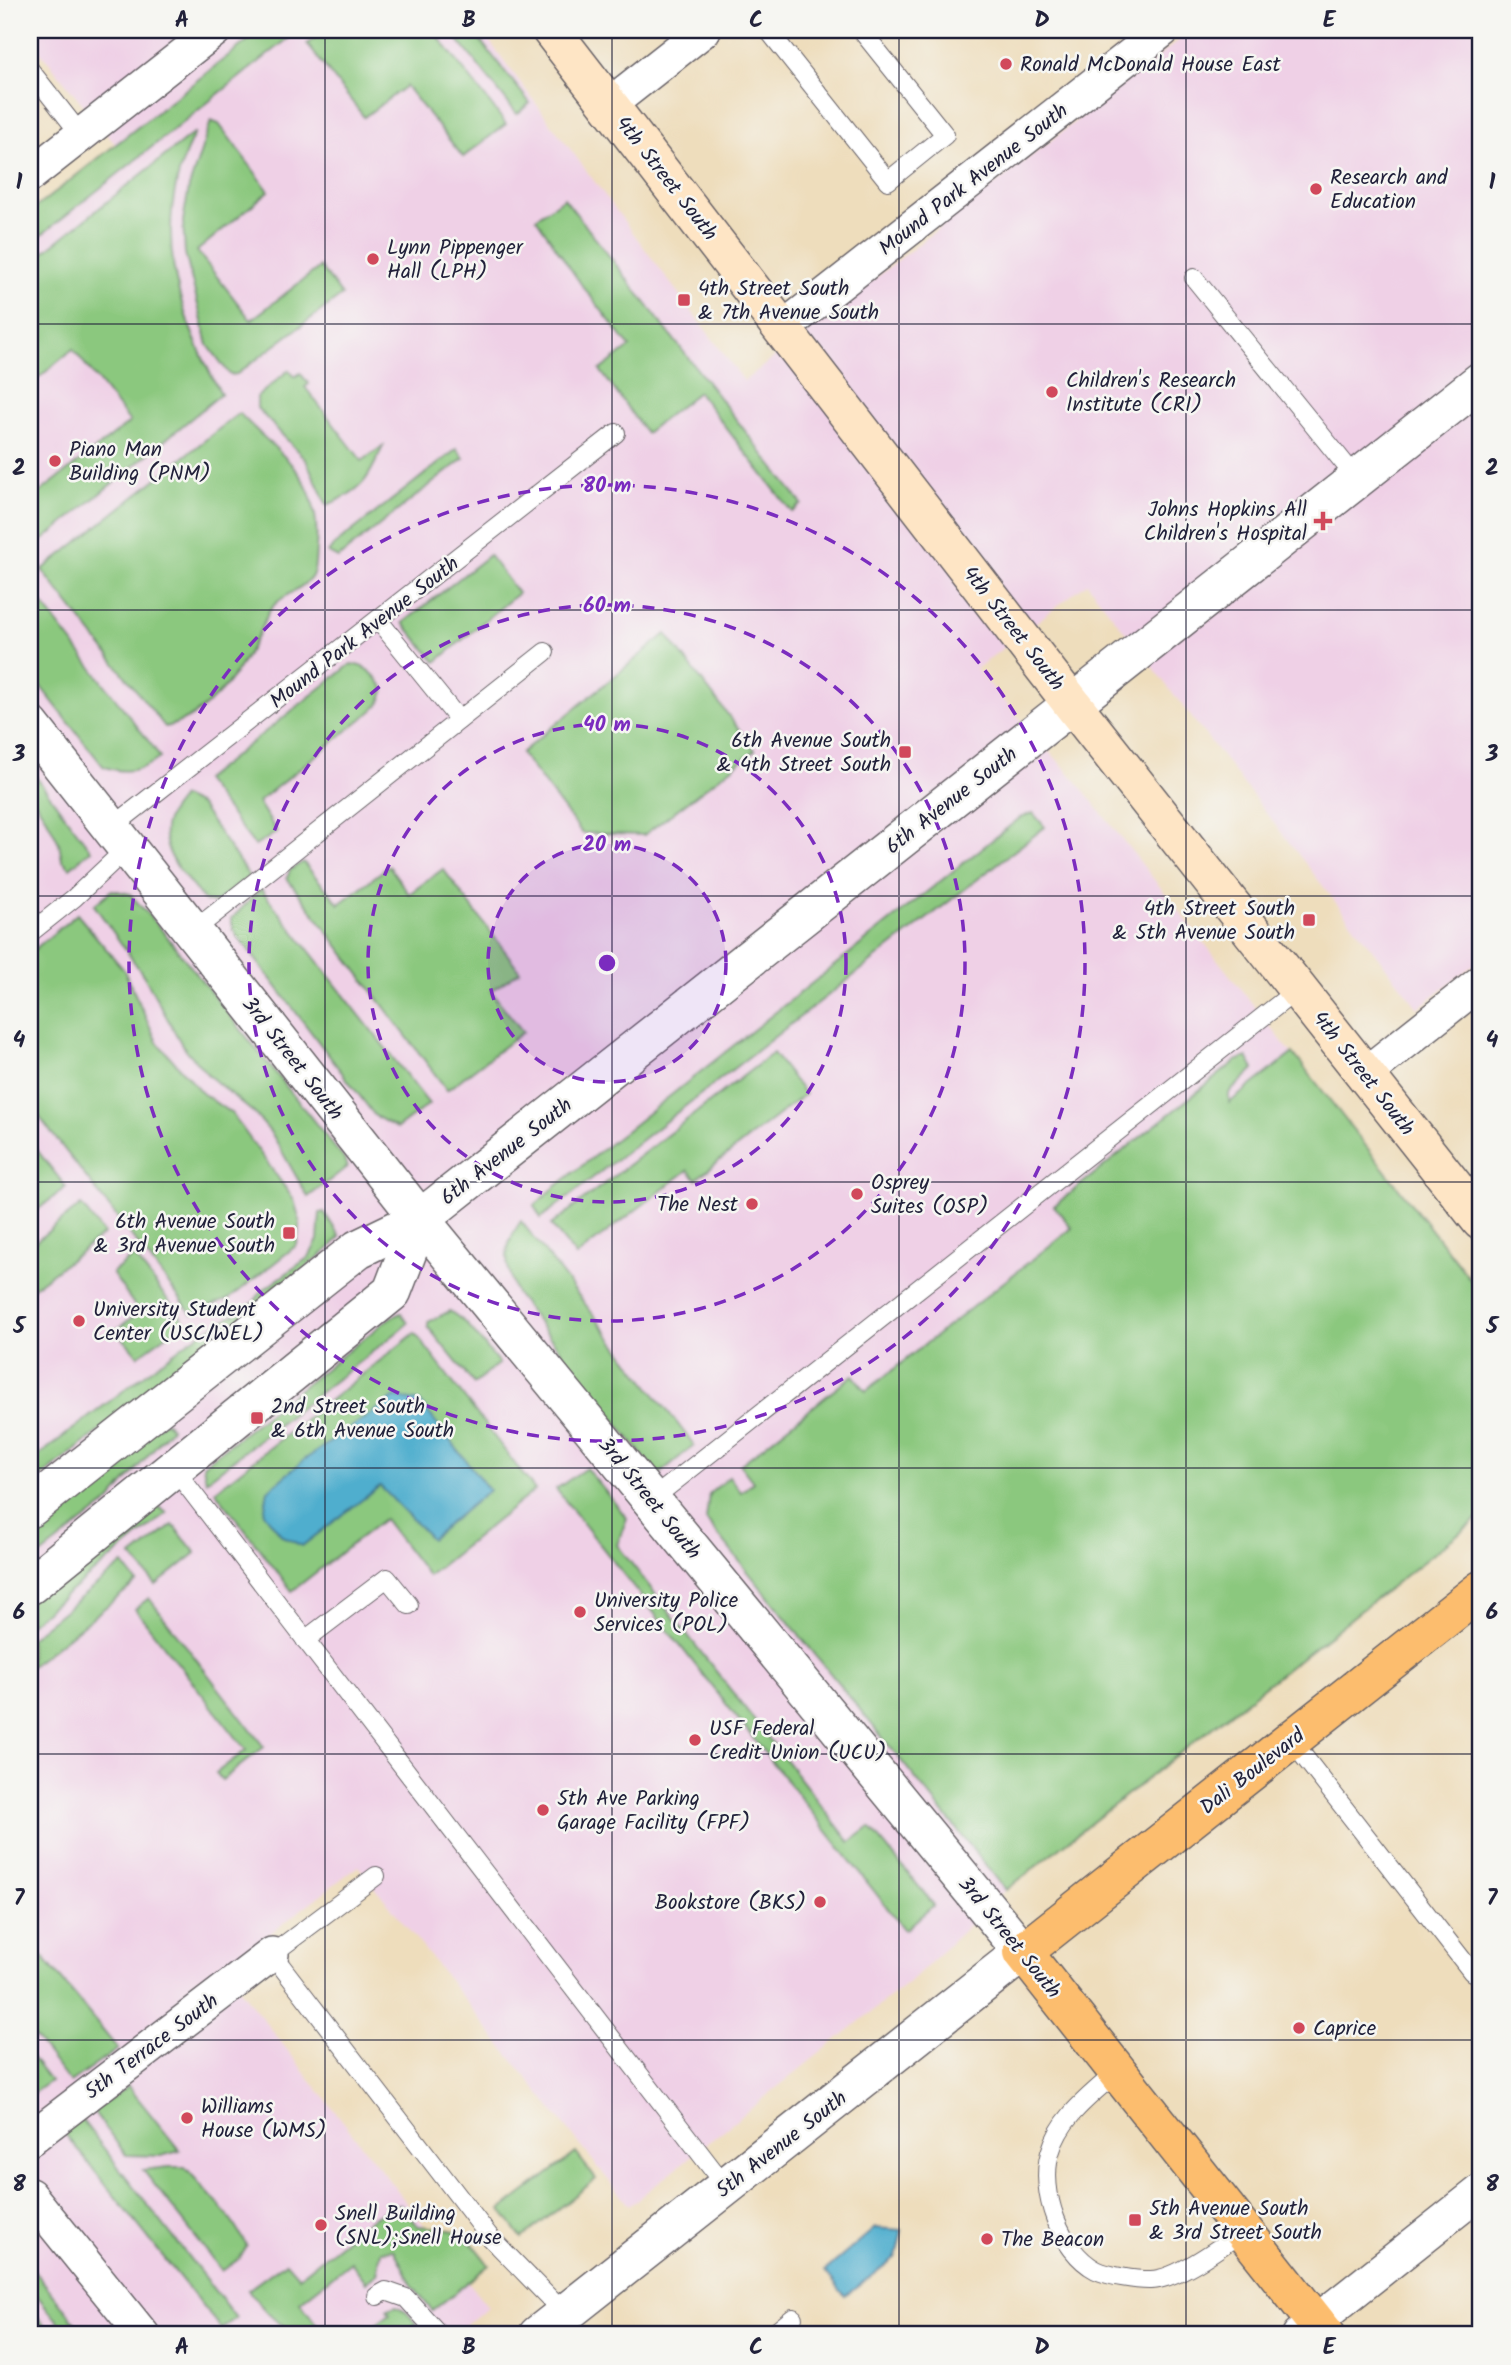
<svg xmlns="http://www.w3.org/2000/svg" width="1511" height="2365" font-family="Kalam,sans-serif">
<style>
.built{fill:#efd0e6}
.green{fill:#8bc87e;stroke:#56755c;stroke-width:2}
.water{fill:#50aece;stroke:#396884;stroke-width:2}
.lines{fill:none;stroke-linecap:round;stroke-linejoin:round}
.service-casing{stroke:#696368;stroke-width:20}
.minor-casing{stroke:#696368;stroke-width:36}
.tertiary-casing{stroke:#696368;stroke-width:41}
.secondary-casing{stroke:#696368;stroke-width:41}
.primary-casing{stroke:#696368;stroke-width:41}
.service{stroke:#fff;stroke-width:18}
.minor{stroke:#fff;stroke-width:33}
.tertiary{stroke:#fff;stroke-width:38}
.secondary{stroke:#fee5c5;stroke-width:38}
.primary{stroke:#fcbd6e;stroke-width:38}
.grid{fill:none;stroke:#22223b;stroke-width:2;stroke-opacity:0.55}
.ring{fill:none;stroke:#7b2cbf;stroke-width:3.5;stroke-dasharray:12 9}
.poi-dot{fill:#d1495b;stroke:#f6f6f2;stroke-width:2.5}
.labels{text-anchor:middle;stroke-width:5;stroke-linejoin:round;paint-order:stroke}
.poi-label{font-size:21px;fill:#22223b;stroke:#f6f6f2;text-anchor:start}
.street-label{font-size:21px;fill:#22223b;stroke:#f6f6f2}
.centre{fill:#7b2cbf;stroke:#f6f6f2;stroke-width:3.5}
.ring-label{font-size:21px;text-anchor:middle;font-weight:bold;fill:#7b2cbf;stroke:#f6f6f2;stroke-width:5;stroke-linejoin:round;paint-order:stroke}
.neatline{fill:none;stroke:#22223b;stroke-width:2.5}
.grid-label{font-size:23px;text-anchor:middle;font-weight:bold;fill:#22223b}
</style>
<rect width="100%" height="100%" fill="#f6f6f2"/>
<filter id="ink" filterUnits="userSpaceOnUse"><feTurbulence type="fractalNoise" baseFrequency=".0143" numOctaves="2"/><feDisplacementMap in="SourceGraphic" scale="14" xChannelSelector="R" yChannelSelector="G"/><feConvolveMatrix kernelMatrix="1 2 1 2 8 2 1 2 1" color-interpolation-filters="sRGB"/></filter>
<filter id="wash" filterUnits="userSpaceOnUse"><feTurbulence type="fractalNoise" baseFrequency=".00686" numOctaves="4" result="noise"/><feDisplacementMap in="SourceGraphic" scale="28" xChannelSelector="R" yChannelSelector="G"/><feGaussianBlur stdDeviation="1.57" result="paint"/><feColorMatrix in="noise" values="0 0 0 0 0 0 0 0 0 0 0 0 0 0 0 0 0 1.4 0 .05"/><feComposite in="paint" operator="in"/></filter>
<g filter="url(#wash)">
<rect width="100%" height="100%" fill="#eeddbc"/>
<!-- built -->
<path class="built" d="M30 30H481L744 381 1192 30H1481V959L1418 1008 1087 583 976 669 1077 782 1481 1293V1516L1006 1890 915 1977 629 2206 358 1866 224 1969 488 2307 453 2335H30V212L115 144 30 39Z"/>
<!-- green -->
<g class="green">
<path d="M261 30H299L30 244V212Z"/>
<path d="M326 30H433L506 124 463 157 406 86 364 117 307 44Z"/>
<path d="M450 30H472L530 103 517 114Z"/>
<path d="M211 121 219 124 269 191 197 251 251 320 320 267 342 295 237 374 230 375 208 345 185 253 183 221 189 187Z"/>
<path d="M195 132C149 225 175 309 221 394L30 551V500L130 422 73 349 30 385V263Z"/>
<path d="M564 198 802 504 792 512 698 392 646 433 600 370 630 347 581 284 536 218Z"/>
<path d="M289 370 295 377 300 373 309 384 305 387 362 461 383 446C368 481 362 491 327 505L306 460 257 408V397Z"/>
<path d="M239 413C284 460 322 474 316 550 315 558 316 574 309 580 295 594 274 597 266 618 246 662 215 715 165 727L42 570Z"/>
<path d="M457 449 464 458 338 558 328 553 333 546Z"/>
<path d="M489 555 518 593 436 662 403 623Z"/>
<path d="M30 588 154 748 160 758C142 771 124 775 103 766L30 673Z"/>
<path d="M666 634 755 750 644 835 582 833 521 753Z"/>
<path d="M351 664C369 666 375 676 385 689L379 705 258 802 277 832 255 846 204 780Z"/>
<path d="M30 769 91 850 70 868 62 860 59 843 48 821 30 794Z"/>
<path d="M182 797 200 805 249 876 215 903 205 901C187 880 156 849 167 820 169 812 177 804 182 797Z"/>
<path d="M1033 813 1045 827 541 1218 534 1206 554 1188 1020 818Z"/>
<path d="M303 862 339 904 389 866 409 894 443 869 520 971 491 991 523 1032 447 1090 287 878 290 870Z"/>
<path d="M261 889 429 1104 397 1128 375 1116 234 931 231 919Z"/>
<path d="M112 890 130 894 160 928 344 1159 347 1167 308 1197 272 1134 255 1114 208 1075 182 1045 144 976 94 905Z"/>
<path d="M77 914 124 970 157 1042 202 1093 232 1114 294 1200 300 1221 297 1245 229 1299 192 1314 30 1105V953Z"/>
<path d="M773 1053 805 1094 696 1179 688 1170 576 1256 551 1225Z"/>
<path d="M1293 1053 1481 1293V1516L1006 1890 706 1520 709 1494 729 1477 741 1492 753 1482 740 1465 853 1375 866 1391 1072 1228 1054 1206 1236 1061 1247 1057 1254 1069 1229 1093V1103Z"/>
<path d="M30 1141 66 1187 30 1216Z"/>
<path d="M81 1205 104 1234 30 1290V1246Z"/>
<path d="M324 1212 340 1237 329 1249 30 1486V1462L190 1340 253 1303 262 1291 309 1257 318 1240 320 1213Z"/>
<path d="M521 1221 694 1445 658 1475 516 1294C506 1263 500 1250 521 1221Z"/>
<path d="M134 1256 185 1322 138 1356 116 1330 139 1312 112 1273Z"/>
<path d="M450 1311 466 1323 499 1363 474 1384 428 1327V1322Z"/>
<path d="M401 1313 408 1323 399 1331 206 1481 203 1465 391 1317Z"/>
<path d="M415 1333 535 1490 428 1576 384 1519 292 1591 215 1491Z"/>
<path d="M165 1421 171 1428 109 1502 30 1563V1527Z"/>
<path d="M586 1468 627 1518 617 1545 850 1842 870 1827 934 1905 905 1930 556 1489Z"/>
<path d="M153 1503 167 1513 30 1624V1600Z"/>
<path d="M173 1525 196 1553 156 1585 132 1557Z"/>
<path d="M123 1564 137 1582 30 1667V1638Z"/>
<path d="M149 1598 264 1747 222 1780 216 1773 246 1750 135 1609Z"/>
<path d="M30 1941 118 2049 70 2083 30 2031Z"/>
<path d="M30 2055 50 2081 33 2093 30 2088Z"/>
<path d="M128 2086 180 2151 161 2156 126 2155 93 2111Z"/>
<path d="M78 2115 236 2318 221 2329 61 2129Z"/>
<path d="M576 2153 596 2179 522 2238 501 2210Z"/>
<path d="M168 2167H185L227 2214 247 2246 240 2258 222 2271 143 2170Z"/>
<path d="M400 2204 418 2226C461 2229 463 2231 489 2265L432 2311 412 2285 394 2250 381 2251 377 2274 366 2282 351 2262 300 2302 317 2325C284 2339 268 2314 248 2290L286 2262 299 2277 376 2215Z"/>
<path d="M30 2265 85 2335H69L30 2287Z"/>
<path d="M396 2306 406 2311 416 2324 401 2335H362L390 2314 387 2309Z"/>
<path d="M30 2307 52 2335H30Z"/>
</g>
<!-- water -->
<g class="water">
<path d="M395 1397 420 1402 489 1490 431 1539 380 1486 302 1546 282 1536 264 1513 268 1490 304 1460Z"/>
<path d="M875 2228 902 2230 896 2257 845 2296 825 2271Z"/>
</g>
</g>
<g filter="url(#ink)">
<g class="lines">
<!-- service casing -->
<g class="service-casing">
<g id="service">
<path d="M768 30 888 181 945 135 861 30"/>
<path d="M30 70 81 135"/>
<path d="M1194 278 1357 479"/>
<path d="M379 621 459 720"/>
<path d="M111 828 616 433"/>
<path d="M193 931 545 652"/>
<path d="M30 933 74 898 127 848"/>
<path d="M175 1470 726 2187"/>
<path d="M651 1500 1298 989"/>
<path d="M305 1640 387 1578 409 1605"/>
<path d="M1291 1740 1472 1972"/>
<path d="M376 1876 272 1954 489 2236 565 2314"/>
<path d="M1118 2071C1091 2095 1060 2117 1050 2153 1039 2191 1060 2251 1096 2270 1108 2276 1136 2280 1149 2280 1175 2281 1222 2246 1243 2231"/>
<path d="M377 2296 386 2291 406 2298 440 2335"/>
<path d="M772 2335 793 2318"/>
</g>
</g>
<!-- minor casing -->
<g class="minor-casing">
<g id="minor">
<path d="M610 104 704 30"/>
<path d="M30 175 215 30"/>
<path d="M783 328 1163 30"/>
<path d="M1365 1074 1481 982"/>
<path d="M30 2139 272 1954"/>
<path d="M30 2195 143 2335"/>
<path d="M1299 2335 1481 2191"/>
</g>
</g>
<!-- tertiary casing -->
<g class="tertiary-casing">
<g id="tertiary">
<path d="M30 725 420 1219 1023 1952 538 2335"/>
<path d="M30 1508 358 1249 420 1219 1481 381"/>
<path d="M30 1585 392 1292 420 1219"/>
</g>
</g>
<!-- secondary casing -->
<g class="secondary-casing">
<path id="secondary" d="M551 30 1073 705 1481 1221"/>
</g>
<!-- primary casing -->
<g class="primary-casing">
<path id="primary" d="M1326 2335 1023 1952 1481 1590"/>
</g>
<!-- service -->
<use href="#service" class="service"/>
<!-- minor -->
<use href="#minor" class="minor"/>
<!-- tertiary -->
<use href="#tertiary" class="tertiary"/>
<!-- secondary -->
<use href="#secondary" class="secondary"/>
<!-- primary -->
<use href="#primary" class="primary"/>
</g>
</g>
<!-- grid -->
<path class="grid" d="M325 30V2335M612 30V2335M899 30V2335M1186 30V2335M30 324H1481M30 610H1481M30 896H1481M30 1182H1481M30 1468H1481M30 1754H1481M30 2040H1481"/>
<!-- distance rings -->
<circle cx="607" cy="963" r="119" fill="#7b2cbf" fill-opacity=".12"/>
<g class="ring">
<circle cx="607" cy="963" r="119"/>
<circle cx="607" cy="963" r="239"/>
<circle cx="607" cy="963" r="358"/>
<circle cx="607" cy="963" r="478"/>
</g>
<!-- markers -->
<g class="poi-dot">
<circle cx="1006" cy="64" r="7"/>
<circle cx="1316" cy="189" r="7"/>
<circle cx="373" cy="259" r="7"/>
<rect x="677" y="293" width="14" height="14" rx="3.5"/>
<circle cx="1052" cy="392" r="7"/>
<circle cx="55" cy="461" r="7"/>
<path d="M1319.5 510.5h7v7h7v7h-7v7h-7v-7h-7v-7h7z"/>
<rect x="898" y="745" width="14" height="14" rx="3.5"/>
<rect x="1302" y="913" width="14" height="14" rx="3.5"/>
<circle cx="857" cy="1194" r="7"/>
<circle cx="752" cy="1204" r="7"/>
<rect x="282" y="1226" width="14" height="14" rx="3.5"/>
<circle cx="79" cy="1321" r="7"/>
<rect x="250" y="1411" width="14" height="14" rx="3.5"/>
<circle cx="580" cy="1612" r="7"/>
<circle cx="695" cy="1740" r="7"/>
<circle cx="543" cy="1810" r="7"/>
<circle cx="820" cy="1902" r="7"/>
<circle cx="1299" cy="2028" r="7"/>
<circle cx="187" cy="2118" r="7"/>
<rect x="1128" y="2213" width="14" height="14" rx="3.5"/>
<circle cx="321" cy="2225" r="7"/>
<circle cx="987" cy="2239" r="7"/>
</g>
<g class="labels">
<!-- poi labels -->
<g class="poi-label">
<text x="1020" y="71">Ronald McDonald House East</text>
<text x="1330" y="184">Research and<tspan x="1330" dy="24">Education</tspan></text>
<text x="387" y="254">Lynn Pippenger<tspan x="387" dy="24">Hall (LPH)</tspan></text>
<text x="698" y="295">4th Street South<tspan x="698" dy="24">&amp; 7th Avenue South</tspan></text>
<text x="1066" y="387">Children's Research<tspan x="1066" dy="24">Institute (CRI)</tspan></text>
<text x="69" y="456">Piano Man<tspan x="69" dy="24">Building (PNM)</tspan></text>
<text x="1307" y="516" text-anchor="end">Johns Hopkins All<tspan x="1307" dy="24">Children's Hospital</tspan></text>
<text x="891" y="747" text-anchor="end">6th Avenue South<tspan x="891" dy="24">&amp; 4th Street South</tspan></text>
<text x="1295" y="915" text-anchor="end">4th Street South<tspan x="1295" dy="24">&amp; 5th Avenue South</tspan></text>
<text x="871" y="1189">Osprey<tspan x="871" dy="24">Suites (OSP)</tspan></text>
<text x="738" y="1211" text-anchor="end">The Nest</text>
<text x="275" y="1228" text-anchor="end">6th Avenue South<tspan x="275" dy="24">&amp; 3rd Avenue South</tspan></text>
<text x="93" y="1316">University Student<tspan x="93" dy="24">Center (USC/WEL)</tspan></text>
<text x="271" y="1413">2nd Street South<tspan x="271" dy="24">&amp; 6th Avenue South</tspan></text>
<text x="594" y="1607">University Police<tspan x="594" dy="24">Services (POL)</tspan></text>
<text x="709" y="1735">USF Federal<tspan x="709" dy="24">Credit Union (UCU)</tspan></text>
<text x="557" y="1805">5th Ave Parking<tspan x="557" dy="24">Garage Facility (FPF)</tspan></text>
<text x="806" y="1909" text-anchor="end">Bookstore (BKS)</text>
<text x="1313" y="2035">Caprice</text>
<text x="201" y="2113">Williams<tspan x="201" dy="24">House (WMS)</tspan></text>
<text x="1149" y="2215">5th Avenue South<tspan x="1149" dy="24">&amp; 3rd Street South</tspan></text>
<text x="335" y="2220">Snell Building<tspan x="335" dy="24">(SNL);Snell House</tspan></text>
<text x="1001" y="2246">The Beacon</text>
</g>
<!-- street labels -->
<g class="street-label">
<text transform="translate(667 178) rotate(52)" y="7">4th Street South</text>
<text transform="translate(973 179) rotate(-38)" y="7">Mound Park Avenue South</text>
<text transform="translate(1014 628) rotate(52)" y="7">4th Street South</text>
<text transform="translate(364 632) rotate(-38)" y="7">Mound Park Avenue South</text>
<text transform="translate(951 800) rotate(-38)" y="7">6th Avenue South</text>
<text transform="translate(293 1058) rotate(52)" y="7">3rd Street South</text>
<text transform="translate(1364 1073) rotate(52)" y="7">4th Street South</text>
<text transform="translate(506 1151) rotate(-38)" y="7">6th Avenue South</text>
<text transform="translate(650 1498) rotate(51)" y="7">3rd Street South</text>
<text transform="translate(1252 1771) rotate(-38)" y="7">Dali Boulevard</text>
<text transform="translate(1010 1937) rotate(51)" y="7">3rd Street South</text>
<text transform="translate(151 2046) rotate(-37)" y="7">5th Terrace South</text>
<text transform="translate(781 2144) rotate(-38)" y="7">5th Avenue South</text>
</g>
</g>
<circle cx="607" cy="963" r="10" class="centre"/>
<g class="ring-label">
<text x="607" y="492">80 m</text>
<text x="607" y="612">60 m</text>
<text x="607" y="731">40 m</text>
<text x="607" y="851">20 m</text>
</g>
<!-- margin -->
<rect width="1511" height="2365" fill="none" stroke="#f6f6f2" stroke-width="77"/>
<rect x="38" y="38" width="1434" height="2288" class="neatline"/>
<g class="grid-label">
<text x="182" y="27">A</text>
<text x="469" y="27">B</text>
<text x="756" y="27">C</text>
<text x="1042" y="27">D</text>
<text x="1329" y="27">E</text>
<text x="19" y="189">1</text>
<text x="1492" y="189">1</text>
<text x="19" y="475">2</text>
<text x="1492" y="475">2</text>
<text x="19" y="761">3</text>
<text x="1492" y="761">3</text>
<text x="19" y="1047">4</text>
<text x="1492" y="1047">4</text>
<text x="19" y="1333">5</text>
<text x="1492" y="1333">5</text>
<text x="19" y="1619">6</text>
<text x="1492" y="1619">6</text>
<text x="19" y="1905">7</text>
<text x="1492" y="1905">7</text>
<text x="19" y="2191">8</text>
<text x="1492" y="2191">8</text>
<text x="182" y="2354">A</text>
<text x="469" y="2354">B</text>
<text x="756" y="2354">C</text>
<text x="1042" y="2354">D</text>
<text x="1329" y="2354">E</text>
</g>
</svg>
